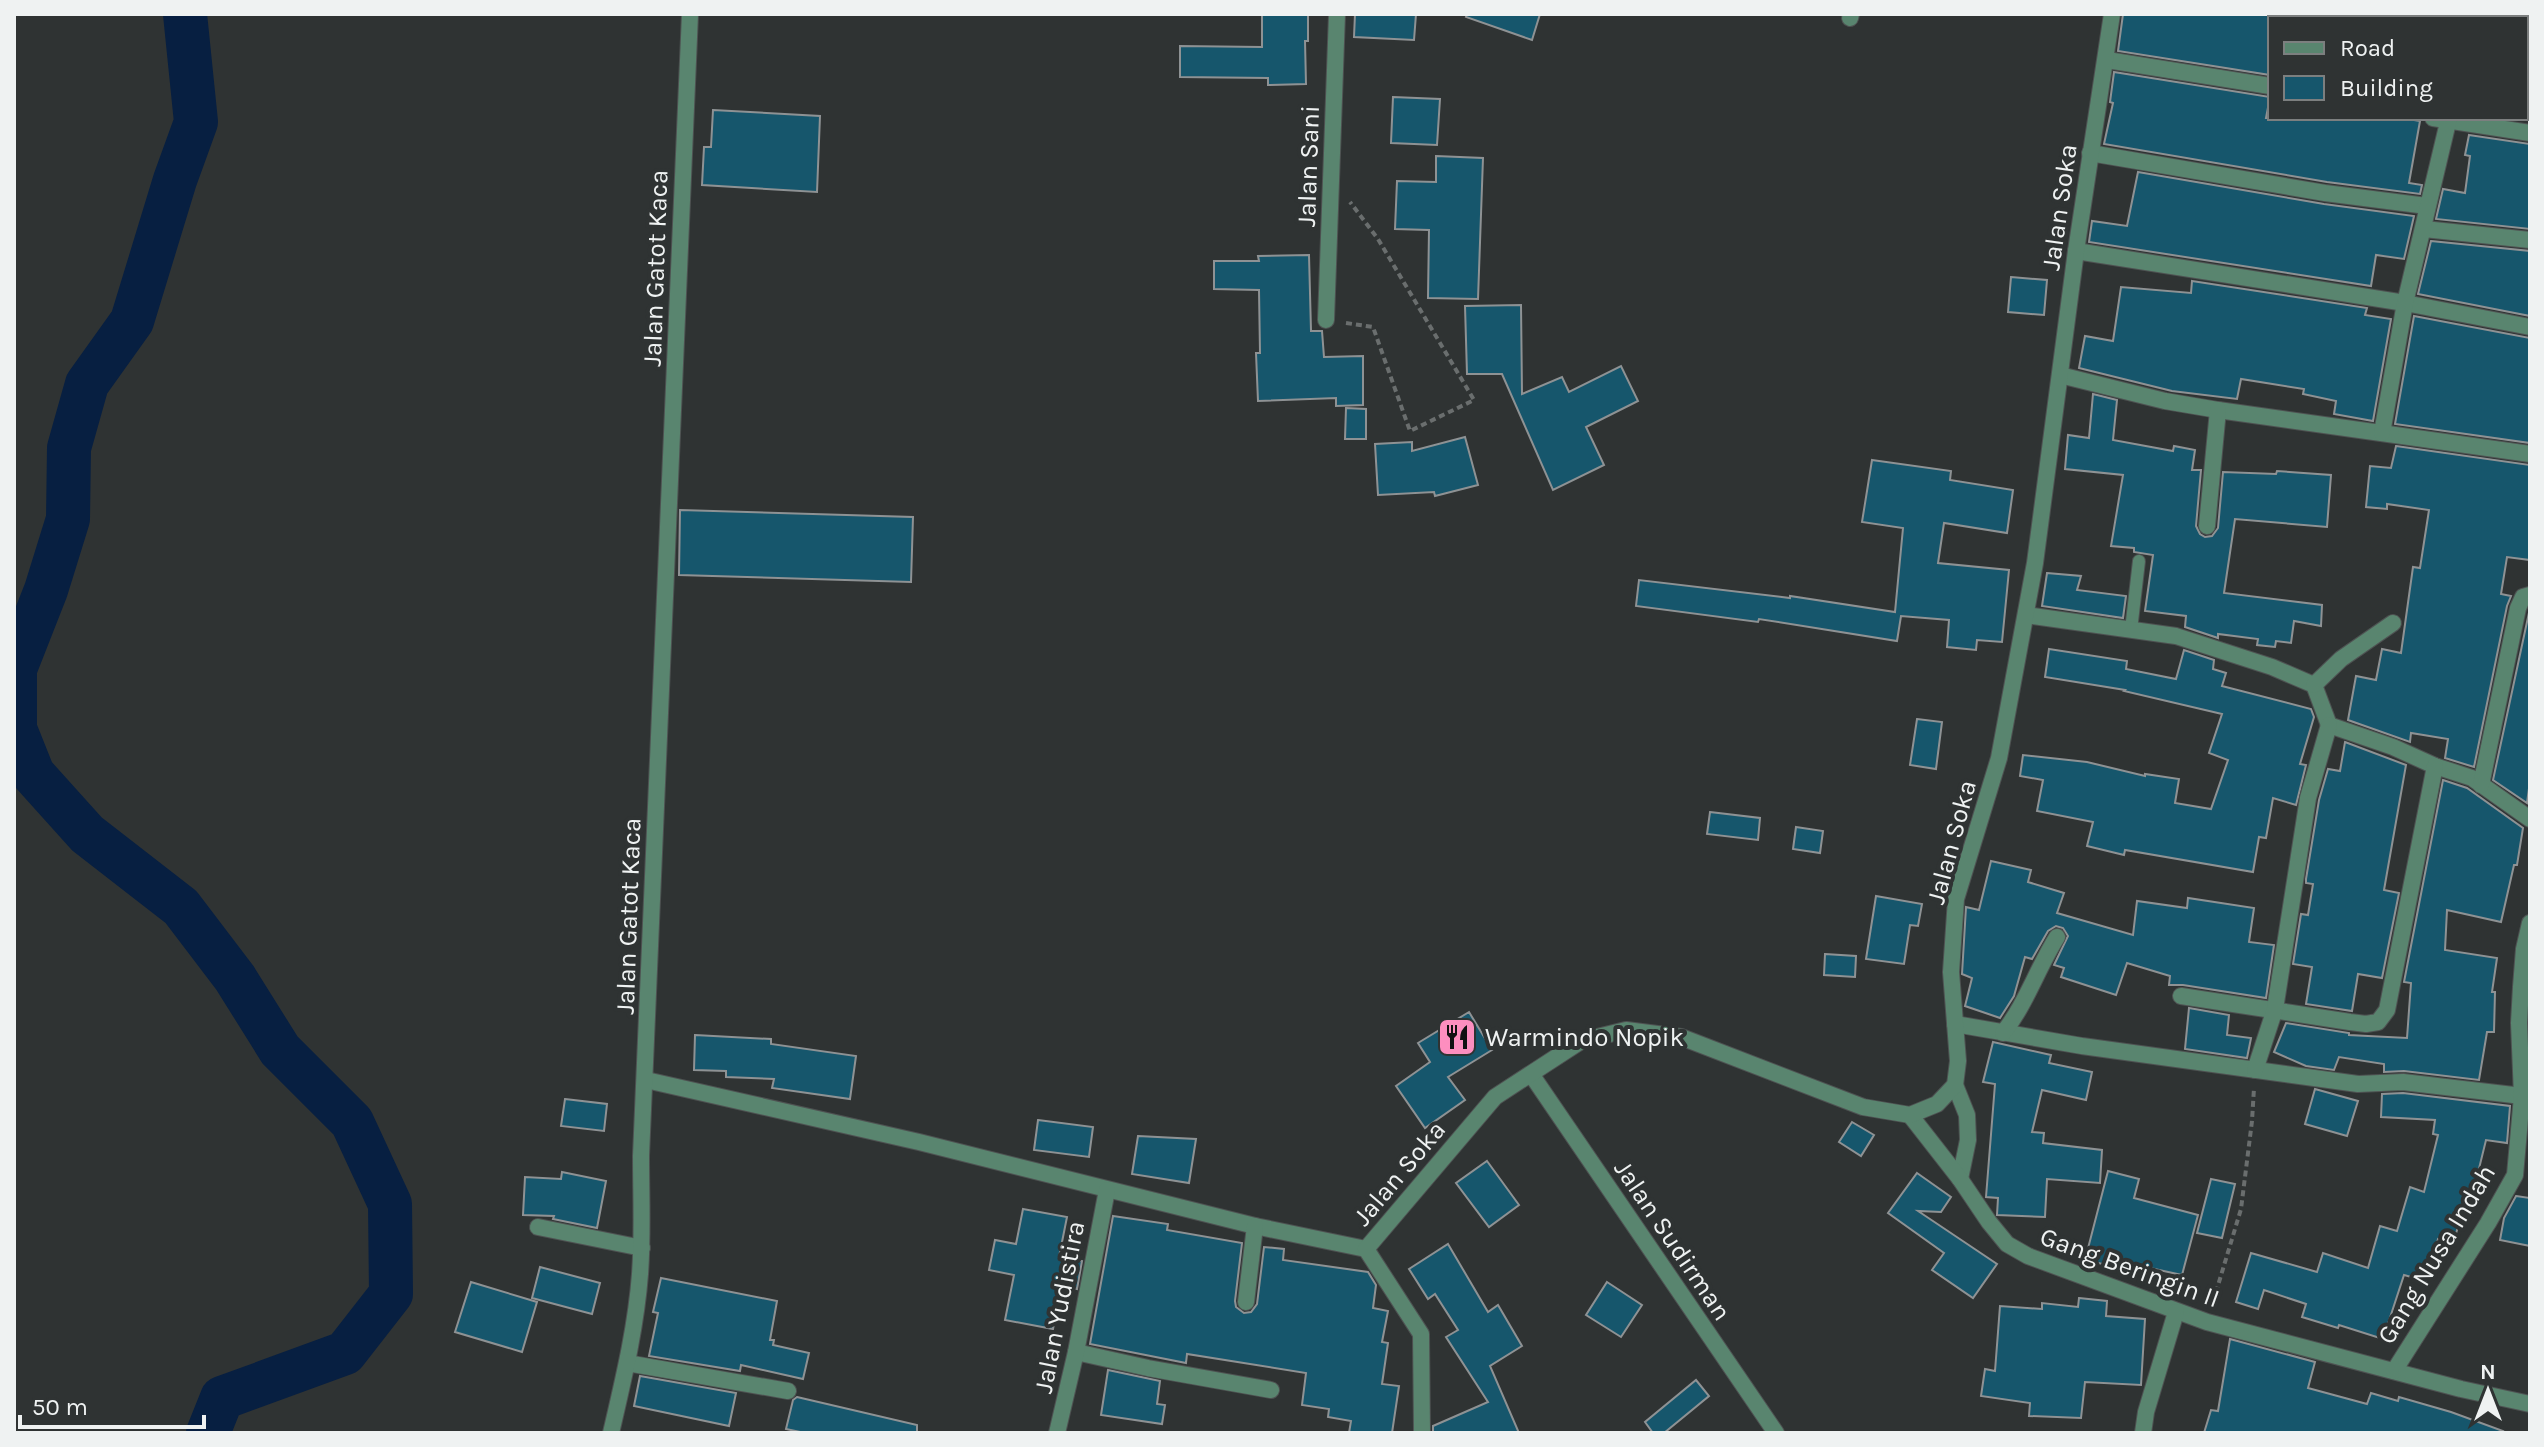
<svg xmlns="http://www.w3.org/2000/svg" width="2544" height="1447" font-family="Karla,sans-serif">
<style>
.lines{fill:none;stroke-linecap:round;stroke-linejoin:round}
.river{stroke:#071f41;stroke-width:44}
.building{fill:#16566c;stroke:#8e9294;stroke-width:2}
.service-casing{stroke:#4e5252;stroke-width:14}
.minor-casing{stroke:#4e5252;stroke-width:18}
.tertiary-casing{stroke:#4e5252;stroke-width:18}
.path{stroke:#6a6e6e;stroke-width:4;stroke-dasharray:6 4;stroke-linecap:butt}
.service{stroke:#59856f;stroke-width:12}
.minor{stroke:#59856f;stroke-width:16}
.tertiary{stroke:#59856f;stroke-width:16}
.labels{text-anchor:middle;stroke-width:8;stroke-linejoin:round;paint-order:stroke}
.street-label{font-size:26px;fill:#eff2f2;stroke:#2f3333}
.poi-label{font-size:26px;fill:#eff2f2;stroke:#2f3333;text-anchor:start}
</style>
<rect width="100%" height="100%" fill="#2f3333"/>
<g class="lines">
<!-- river -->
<path class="river" d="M185 14 196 122 175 180 132 321 87 384 69 448 68 519 46 590 15 669V729L33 774 87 834 181 907 235 978 280 1050 352 1122 390 1204 391 1294 345 1353 222 1398 208 1433"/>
</g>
<!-- building -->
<g class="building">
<path d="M1262 14H1308V41H1305L1306 84 1268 85V78L1180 77V46L1262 47Z"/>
<path d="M1355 14H1416L1414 40 1354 37Z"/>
<path d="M1467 14H1540L1532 40 1466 17Z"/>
<path d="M2123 14H2270V75L2118 51Z"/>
<path d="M2114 72 2270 97 2266 118H2402L2420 121 2409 183 2422 185 2420 194 2327 182 2104 144 2113 103 2110 102Z"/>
<path d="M1393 97 1440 99 1437 145 1391 143Z"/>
<path d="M713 110 820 116 817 192 702 185 704 147H711Z"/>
<path d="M2469 135 2530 144V229L2436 219 2443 189 2465 193 2470 156 2465 155Z"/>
<path d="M1436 156 1483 158 1478 299 1428 298 1429 230 1395 229 1397 181 1436 182Z"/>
<path d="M2138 172 2324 204 2414 216 2404 259 2376 255 2371 286 2089 242 2092 221 2127 226Z"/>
<path d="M2431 241 2530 251V316L2418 294Z"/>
<path d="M1309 255 1311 331H1322L1324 357 1363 356V405L1336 406V398L1258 401 1256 353H1260L1259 290 1214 289V261H1259L1258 256Z"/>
<path d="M2011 277 2047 280 2044 315 2008 312Z"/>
<path d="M2192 281 2367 308 2365 315 2391 319 2373 421 2334 414 2336 401 2303 394 2304 389 2241 379 2237 399 2172 391 2079 368 2085 336 2113 341 2121 287 2191 293Z"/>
<path d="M1521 305 1522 394 1562 377 1569 392 1621 366 1638 401 1586 427 1604 465 1553 490 1502 374H1467L1465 306Z"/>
<path d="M2414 316 2530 338V443L2395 424Z"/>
<path d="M2093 394 2117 400 2113 440 2173 451 2174 446 2195 450 2192 470H2201L2196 526 2200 534 2205 537 2212 536 2218 528 2223 472 2276 474 2277 471 2331 475 2327 527 2235 519 2224 593 2322 605 2321 626 2294 621 2291 643 2276 641 2275 647 2257 645 2258 639 2218 634V638L2185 627 2186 616 2145 611 2153 555 2134 552V548L2111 546 2123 475 2065 469 2068 435 2089 438Z"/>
<path d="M1346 408 1366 409V439H1345Z"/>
<path d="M1465 437 1478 485 1435 496 1434 492 1378 495 1375 444 1412 442V451Z"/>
<path d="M2396 446 2530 465V560L2507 557 2501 594 2511 596 2507 606 2474 767 2445 758 2448 739 2411 733 2410 742 2348 720 2356 676 2376 680 2382 649 2401 653 2413 567 2420 568 2429 510 2387 504V509L2366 507 2370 466 2391 468Z"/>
<path d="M1872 460 1951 471 1950 480 2013 490 2007 533 1944 523 1938 563 2009 570 2002 642 1977 640 1976 650 1947 647 1949 620 1901 616 1897 641 1759 619 1758 622 1636 606 1639 580 1790 598V596L1895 612 1903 528 1862 522Z"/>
<path d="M680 510 913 517 911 582 679 575Z"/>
<path d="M2047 573 2081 576 2077 590 2126 596 2123 618 2042 606Z"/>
<path d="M2530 608V781L2527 803 2493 780Z"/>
<path d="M2049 649 2127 661 2126 669 2176 679 2184 650 2214 660 2213 669 2226 673 2222 686 2311 709 2314 717 2300 764 2306 765 2296 805 2273 798 2266 838 2259 837 2253 872 2125 850 2124 855 2087 846 2093 822 2037 811 2043 780 2020 776 2023 755 2087 762 2145 776V774L2179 779 2175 803 2211 809 2228 760 2209 753 2222 714 2124 691 2125 690 2045 677Z"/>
<path d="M1917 719 1942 722 1936 769 1910 765Z"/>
<path d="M2345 742 2406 765 2384 890 2399 893 2382 978 2358 974 2352 1011 2306 1004 2312 967 2293 964 2301 914 2308 915 2313 884 2306 883V879L2319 800 2328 769 2340 771Z"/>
<path d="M2443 780 2467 788 2523 828 2517 865H2514L2501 922 2447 910 2445 950 2497 958 2492 992H2495L2494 1032H2487L2479 1080 2404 1071 2384 1072V1064L2339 1057 2334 1070 2306 1066 2274 1052 2286 1023 2349 1033V1035L2407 1038 2411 983 2404 982Z"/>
<path d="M1710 812 1760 818 1758 840 1707 834Z"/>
<path d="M1796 827 1823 831 1820 853 1793 849Z"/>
<path d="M1991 861 2031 870 2028 882 2064 893 2057 913 2133 935 2137 901 2187 908 2188 898 2254 908 2249 942 2274 945 2266 998 2183 985H2169L2170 976 2127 963 2116 995 2061 977 2064 968 2054 965 2068 936 2063 928 2056 926 2048 931 2032 959 2025 957 2014 996 2000 1018 1965 1006 1972 978 1962 974 1966 907 1979 910Z"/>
<path d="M1876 896 1922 904 1918 926 1910 925 1904 964 1866 959Z"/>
<path d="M1825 954 1856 956 1855 977 1824 975Z"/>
<path d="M2189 1008 2229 1015 2227 1035 2251 1038 2247 1058 2185 1049Z"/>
<path d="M1469 1012 1492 1050 1448 1077 1465 1100 1425 1128 1396 1086 1430 1062 1418 1043Z"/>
<path d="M695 1035 771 1039V1044L856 1056 850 1099 772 1088 774 1079 726 1077V1071L694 1070Z"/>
<path d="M1993 1042 2051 1055 2049 1063 2092 1072 2086 1100 2042 1090 2032 1132 2044 1133 2043 1143 2102 1150 2100 1183 2047 1179 2045 1217 1997 1215 1998 1198 1986 1197 1995 1084 1983 1082Z"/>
<path d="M2315 1089 2358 1101 2347 1136 2305 1124Z"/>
<path d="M2403 1093 2510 1106 2507 1143 2486 1140 2473 1193 2468 1192 2453 1244 2438 1239 2426 1281 2404 1275 2383 1339 2339 1325 2338 1328 2302 1317 2306 1304 2264 1290 2258 1309 2236 1302 2251 1253 2317 1272 2323 1253 2368 1268 2380 1226 2397 1231 2410 1187 2424 1192 2438 1135 2433 1134 2435 1120 2381 1117 2382 1094Z"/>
<path d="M565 1099 607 1104 604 1131 561 1126Z"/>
<path d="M1038 1120 1093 1127 1089 1157 1034 1150Z"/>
<path d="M1852 1122 1874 1135 1861 1156 1839 1142Z"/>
<path d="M1138 1136 1196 1139 1189 1183 1132 1174Z"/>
<path d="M1487 1161 1519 1205 1489 1227 1456 1183Z"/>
<path d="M2108 1171 2139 1179 2134 1198 2198 1215 2182 1275 2118 1261 2116 1267 2085 1260Z"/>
<path d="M562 1172 606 1181 597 1228 553 1219 554 1216 523 1215 525 1177 561 1179Z"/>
<path d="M1917 1173 1951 1197 1941 1212 1918 1211 1997 1264 1973 1298 1932 1270 1944 1253 1888 1213Z"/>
<path d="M2211 1179 2235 1184 2222 1238 2197 1233Z"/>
<path d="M2516 1196 2530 1198V1246L2500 1240 2504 1218Z"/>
<path d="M1023 1209 1067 1217 1059 1257 1082 1261 1077 1289 1061 1286 1053 1329 1005 1320 1014 1275 989 1270 995 1240 1016 1244Z"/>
<path d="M1113 1216 1168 1224 1167 1230 1242 1243 1235 1301 1236 1307 1244 1313 1251 1312 1257 1304 1264 1247 1284 1249 1283 1260 1368 1272 1376 1285 1373 1308 1388 1311 1382 1342 1388 1343 1382 1384 1399 1386 1392 1433H1349L1351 1421 1328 1417 1329 1409 1302 1405 1306 1373 1187 1354 1186 1363 1090 1344Z"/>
<path d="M1448 1244 1488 1312 1498 1305 1522 1346 1490 1366 1519 1433H1433V1426L1488 1402 1446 1337 1458 1330 1435 1294 1428 1299 1409 1269Z"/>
<path d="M540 1267 600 1283 592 1314 532 1298Z"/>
<path d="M661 1278 777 1301 770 1340H774L773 1345 809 1353 803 1379 741 1365 740 1371 649 1356 658 1313 653 1312Z"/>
<path d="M471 1282 537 1302 522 1352 455 1332Z"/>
<path d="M1607 1282 1642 1305 1621 1337 1586 1315Z"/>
<path d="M2079 1298 2107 1301 2106 1316 2145 1319 2141 1385 2085 1382 2081 1418 2029 1416 2030 1403 1981 1396 1985 1369 1995 1371 2000 1306 2042 1309V1303L2078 1307Z"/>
<path d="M2230 1339 2315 1362 2308 1388 2367 1404 2371 1393 2398 1401 2399 1397 2451 1412 2503 1431 2502 1433H2204L2211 1410 2218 1411Z"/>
<path d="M1108 1370 1160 1381 1157 1404 1165 1405 1162 1424 1101 1415Z"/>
<path d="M640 1376 736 1393 729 1426 634 1406Z"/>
<path d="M1696 1380 1709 1396 1664 1433H1653L1645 1422Z"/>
<path d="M797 1397 917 1425V1433H805L786 1429 793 1400Z"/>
</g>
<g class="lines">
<!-- service casing -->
<g class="service-casing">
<path id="service" d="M2131 630 2139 561"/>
</g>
<!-- minor casing -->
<g class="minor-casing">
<g id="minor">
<path d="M2460 14 2486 18"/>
<path d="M1850 18 1851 14"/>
<path d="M2526 24H2530"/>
<path d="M2107 60 2270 86"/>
<path d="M2433 118 2530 133"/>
<path d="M2090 153 2325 193 2427 206"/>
<path d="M2424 229 2530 240"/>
<path d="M2076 251 2405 303 2530 327"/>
<path d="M1326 320 1337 14"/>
<path d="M2060 375 2165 401 2218 410 2530 454"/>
<path d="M2382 433 2405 303 2449 118"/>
<path d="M2207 526 2218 410"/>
<path d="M2026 615 2176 636 2272 667 2314 685 2329 725 2393 747 2435 766 2472 778 2530 819"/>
<path d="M2314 685 2341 659 2393 623"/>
<path d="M2481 785 2518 608 2523 597 2530 595"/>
<path d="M2181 996 2350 1022 2366 1024 2378 1022 2387 1010 2435 766"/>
<path d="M1955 1024 2082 1046 2358 1084 2403 1082 2522 1096"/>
<path d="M2003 1033C2026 1004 2037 969 2057 937"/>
<path d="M2255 1070 2275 1009 2308 798 2329 725"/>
<path d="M1531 1074 1776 1433"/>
<path d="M646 1080 919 1142 1255 1226 1366 1249"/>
<path d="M1955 1085 1967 1115 1968 1140 1960 1179"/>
<path d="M1910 1115 1960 1179 1989 1222 2007 1244 2028 1256 2207 1322 2461 1389 2530 1404"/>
<path d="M538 1227 642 1248"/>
<path d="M1246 1302 1255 1226"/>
<path d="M1076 1352 1148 1368 1271 1390"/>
<path d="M627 1363 788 1391"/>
<path d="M2394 1371 2488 1223 2515 1175 2522 1096 2519 1023 2521 987 2524 949 2530 923"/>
<path d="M611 1433C623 1381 636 1328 640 1274 643 1235 641 1195 641 1156L690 14"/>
<path d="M1057 1433 1076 1352 1107 1190"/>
<path d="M2143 1433 2146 1412 2176 1312"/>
</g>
</g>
<!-- tertiary casing -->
<g class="tertiary-casing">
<path id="tertiary" d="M1422 1433 1421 1334 1366 1249 1495 1097 1581 1041 1626 1030 1681 1037 1863 1107 1910 1115 1937 1104 1955 1085 1958 1061 1951 972 1956 899 1999 758 2035 563 2076 251 2112 14"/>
</g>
<!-- path -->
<g class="path">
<path d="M1346 323 1373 327 1410 431 1474 400 1378 239 1350 202"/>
<path d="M2213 1302 2241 1209 2252 1121 2254 1088"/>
</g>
<!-- service -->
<use href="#service" class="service"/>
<!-- minor -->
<use href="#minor" class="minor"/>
<!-- tertiary -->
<use href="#tertiary" class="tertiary"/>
</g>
<!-- icons -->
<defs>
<g id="restaurant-square" transform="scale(2)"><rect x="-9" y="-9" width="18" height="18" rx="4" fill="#fd8ebf" stroke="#2f3333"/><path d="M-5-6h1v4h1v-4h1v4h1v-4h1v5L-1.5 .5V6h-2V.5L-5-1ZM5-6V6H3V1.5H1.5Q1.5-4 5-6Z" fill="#111"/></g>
</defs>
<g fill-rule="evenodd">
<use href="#restaurant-square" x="1457" y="1037"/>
</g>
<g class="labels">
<!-- street labels -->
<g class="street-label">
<text transform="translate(1308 166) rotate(-88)" y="9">Jalan Sani</text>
<text transform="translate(2059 207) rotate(-82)" y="9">Jalan Soka</text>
<text transform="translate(655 268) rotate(-88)" y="9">Jalan Gatot Kaca</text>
<text transform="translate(1951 842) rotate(-75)" y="9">Jalan Soka</text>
<text transform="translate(628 916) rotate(-88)" y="9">Jalan Gatot Kaca</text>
<text transform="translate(1399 1173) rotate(-50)" y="9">Jalan Soka</text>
<text transform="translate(1673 1240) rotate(56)" y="9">Jalan Sudirman</text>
<text transform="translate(2436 1254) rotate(-59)" y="9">Gang Nusa Indah</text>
<text transform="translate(2130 1267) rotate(20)" y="9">Gang Beringin II</text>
<text transform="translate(1059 1307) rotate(-79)" y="9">Jalan Yudistira</text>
</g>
<!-- poi labels -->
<g class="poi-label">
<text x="1485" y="1046">Warmindo Nopik</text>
</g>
</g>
<!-- border -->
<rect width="2544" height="1447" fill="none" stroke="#eff2f2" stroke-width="32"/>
<!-- legend -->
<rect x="2268" y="16" width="260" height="104" fill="#2f3333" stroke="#7c7f7f" stroke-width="2"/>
<rect x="2284" y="42" width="40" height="12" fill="#59856f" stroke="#7c7f7f" stroke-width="2"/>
<text x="2340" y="56" font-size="24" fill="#eff2f2">Road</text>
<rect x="2284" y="76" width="40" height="24" fill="#16566c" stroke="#7c7f7f" stroke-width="2"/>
<text x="2340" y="96" font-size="24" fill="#eff2f2">Building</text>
<!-- north arrow -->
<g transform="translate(2488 1391)" stroke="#2f3333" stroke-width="6" paint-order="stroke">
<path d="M0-6L14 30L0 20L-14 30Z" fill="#eff2f2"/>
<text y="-12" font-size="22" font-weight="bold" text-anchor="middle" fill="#eff2f2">N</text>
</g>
<!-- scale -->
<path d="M20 1415v12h184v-12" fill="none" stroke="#eff2f2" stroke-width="4"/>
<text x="32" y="1415" font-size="24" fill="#eff2f2" stroke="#2f3333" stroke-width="6" paint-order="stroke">50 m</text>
</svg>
